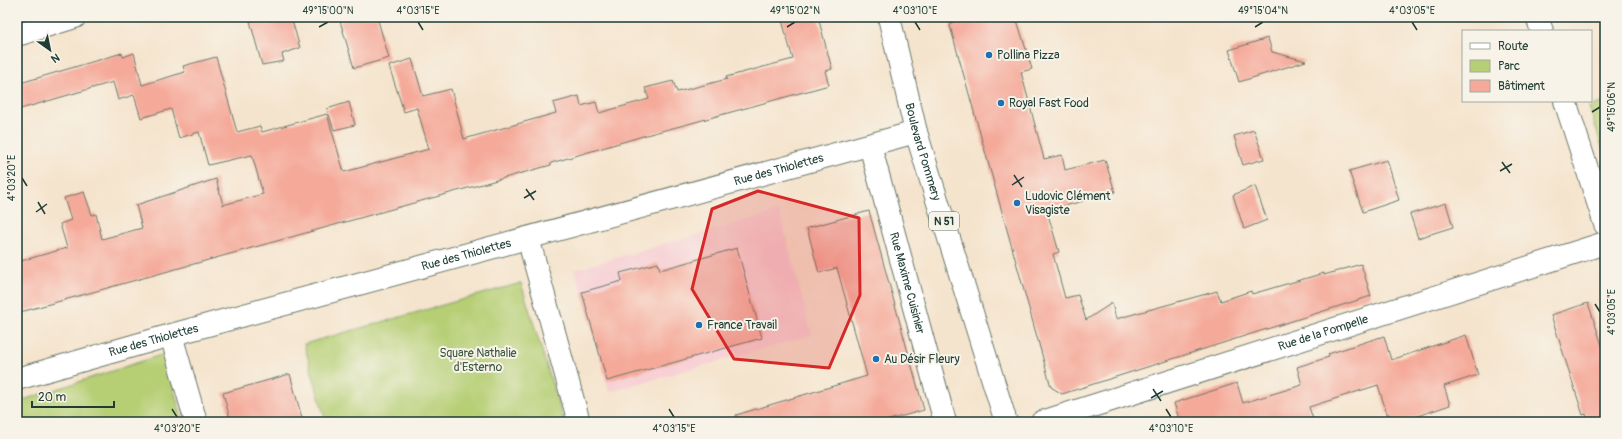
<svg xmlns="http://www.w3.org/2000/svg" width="1622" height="439" font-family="Pangolin,sans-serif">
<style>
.built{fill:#f7cfd4}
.green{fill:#b6cf74;stroke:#6a8654}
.building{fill:#f5a999}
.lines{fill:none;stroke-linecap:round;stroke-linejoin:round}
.minor-casing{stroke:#6a776a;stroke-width:24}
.primary-casing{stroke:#6a776a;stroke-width:24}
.minor{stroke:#fff;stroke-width:22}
.primary{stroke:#fff;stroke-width:22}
.marked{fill:#d62828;fill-opacity:0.2;stroke:#d62828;stroke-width:3;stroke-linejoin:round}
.ticks{fill:none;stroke:#1f3d34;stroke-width:1.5}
.poi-dot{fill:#1f6fb2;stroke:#f7f3e8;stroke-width:1.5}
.labels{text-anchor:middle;stroke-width:4;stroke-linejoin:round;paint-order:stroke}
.shield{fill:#f7f3e8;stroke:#60746a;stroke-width:1}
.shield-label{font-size:11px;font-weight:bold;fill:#1f3d34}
.poi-label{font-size:12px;fill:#1f3d34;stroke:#f7f3e8;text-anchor:start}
.street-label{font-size:12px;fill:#1f3d34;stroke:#f7f3e8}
.park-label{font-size:12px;fill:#3d5a41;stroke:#f7f3e8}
.neatline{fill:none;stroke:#1f3d34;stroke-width:1.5}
.ticks-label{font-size:10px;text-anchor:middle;fill:#1f3d34}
</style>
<rect width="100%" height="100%" fill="#f7f3e8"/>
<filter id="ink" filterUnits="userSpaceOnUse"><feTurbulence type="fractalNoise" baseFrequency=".025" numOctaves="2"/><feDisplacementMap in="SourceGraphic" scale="8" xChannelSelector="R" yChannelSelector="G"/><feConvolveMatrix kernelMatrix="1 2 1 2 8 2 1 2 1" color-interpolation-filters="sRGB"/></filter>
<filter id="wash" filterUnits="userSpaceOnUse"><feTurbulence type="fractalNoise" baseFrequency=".012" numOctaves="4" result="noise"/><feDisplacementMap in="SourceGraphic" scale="16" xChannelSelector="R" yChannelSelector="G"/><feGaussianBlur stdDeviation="0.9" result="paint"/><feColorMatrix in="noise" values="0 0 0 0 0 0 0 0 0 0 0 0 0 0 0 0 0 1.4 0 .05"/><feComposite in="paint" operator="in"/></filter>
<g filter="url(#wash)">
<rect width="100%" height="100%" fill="#f5e4cd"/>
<!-- built -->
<path class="built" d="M779 211 812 335 609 392 582 292 574 270Z"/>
<!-- green -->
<g class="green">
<path d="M1605 102V157L1589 107Z"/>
<path d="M521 283 564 422H326L304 344Z"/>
<path d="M164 354 183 422H17V402Z"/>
</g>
<g id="blocks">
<!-- building -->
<g class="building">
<path d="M255 17H291L300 48 282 54 284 61 262 65 250 21 256 20Z"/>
<path d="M354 17H377L389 58 354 68 340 21Z"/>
<path d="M781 17H818L832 69 825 71 829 85 688 124 650 134 551 163V165L17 313V262L67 248 60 224 71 220 64 198 84 192 92 215 96 214 102 239 142 228 136 205 216 179 223 205 263 194 252 155 208 165 199 132 179 138 171 109 141 118 134 95 118 100 113 82 17 110V84L122 53 123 57 134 53 142 85 185 72 183 66 216 57 237 132 260 126 262 132 327 114 344 172 429 149 417 108 404 112 389 66 412 59 423 96 451 89 464 139 556 113 553 103 579 96 581 106 596 102 599 113 649 99 645 88 673 81 677 92 727 79 726 77 793 59Z"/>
<path d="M955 17H1016L1032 69 1021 72 1044 159 1062 155 1065 170 1105 160 1115 192 1047 211 1059 252 1053 254 1065 298 1078 295 1086 320 1112 303 1116 319 1217 291 1221 301 1251 291 1252 294 1324 273V275L1361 264 1371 296 1062 394 1051 387 950 26Z"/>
<path d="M1268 38 1272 52 1306 61 1239 82 1229 50Z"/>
<path d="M349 102 355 125 334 130 327 109Z"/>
<path d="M1254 130 1264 159 1243 165 1234 136Z"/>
<path d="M1387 160 1399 200 1363 212 1349 171Z"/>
<path d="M1255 186 1267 220 1244 229 1233 195Z"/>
<path d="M1446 203 1453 227 1418 238 1410 214Z"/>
<path d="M869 211 924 410 882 422H737L736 415 867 376 837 268 819 273 807 228Z"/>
<path d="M737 248 762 338 607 381 582 292 622 281 620 273 658 263 660 270Z"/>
<path d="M1588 303 1605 354V422H1588L1586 414 1583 415 1551 315Z"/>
<path d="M1466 335 1478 375 1444 386 1450 405 1400 422H1392L1389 414H1387L1378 385 1309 407 1314 422H1180L1174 403 1237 383 1243 403 1302 385 1297 367 1329 357 1328 354 1384 336 1391 360Z"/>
<path d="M290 374 303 422H231L223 393Z"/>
</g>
</g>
</g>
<g filter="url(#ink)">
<use href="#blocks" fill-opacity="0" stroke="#6a776a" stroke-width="1"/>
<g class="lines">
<!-- minor casing -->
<g class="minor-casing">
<g id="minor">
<path d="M1537 17 1542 31"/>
<path d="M17 35 75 17"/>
<path d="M1565 101 1605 224"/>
<path id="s1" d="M870 145 945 422"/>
<path d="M528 238 579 422"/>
<path d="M171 335 196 422"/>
<path id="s2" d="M17 379 171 335 916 132"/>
<path id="s3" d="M1042 422 1605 243"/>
</g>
</g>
<!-- primary casing -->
<g class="primary-casing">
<g id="primary">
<path id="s4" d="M889 17 916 132 1006 422"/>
</g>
</g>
<!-- minor -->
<use href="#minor" class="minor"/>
<!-- primary -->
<use href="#primary" class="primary"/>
</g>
</g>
<!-- marked area -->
<path class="marked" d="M758 191 859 218 860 295 829 368 734 359 692 289 712 209Z"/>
<!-- ticks -->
<path class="ticks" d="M418 22 423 30M915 22 920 30M1412 22 1417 30M319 27 328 22M787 27 795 22M1255 27 1263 22M1592 112 1600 107M1502 162 1510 173M1500 171 1512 164M1014 175 1022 187M22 178 27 186M1012 185 1024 177M526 189 534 200M524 198 536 191M38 202 45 214M36 212 47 204M1595 304 1600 312M1153 389 1161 401M1151 398 1163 391M172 409 177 417M669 409 674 417M1166 409 1171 417"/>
<!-- markers -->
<g class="poi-dot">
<circle cx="989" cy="55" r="4"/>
<circle cx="1001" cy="103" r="4"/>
<circle cx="1017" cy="203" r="4"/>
<circle cx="699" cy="325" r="4"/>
<circle cx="876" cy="359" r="4"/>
</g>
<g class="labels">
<!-- shield labels -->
<rect class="shield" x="929" y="212" width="30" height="18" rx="3"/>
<g class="shield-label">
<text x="944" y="225">N 51</text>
</g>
<!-- poi labels -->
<g class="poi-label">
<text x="997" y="59">Pollina Pizza</text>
<text x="1009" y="107">Royal Fast Food</text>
<text x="1025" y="200">Ludovic Clément<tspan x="1025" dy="14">Visagiste</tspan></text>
<text x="707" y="329">France Travail</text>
<text x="884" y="363">Au Désir Fleury</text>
</g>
<!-- street labels -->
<g class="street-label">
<text dy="4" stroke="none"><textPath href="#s4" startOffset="139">Boulevard Pommery</textPath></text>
<text dy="4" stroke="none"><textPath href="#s2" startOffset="790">Rue des Thiolettes</textPath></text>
<text dy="4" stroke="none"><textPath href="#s2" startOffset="466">Rue des Thiolettes</textPath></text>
<text dy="4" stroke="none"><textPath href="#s1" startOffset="143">Rue Maxime Cuisinier</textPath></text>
<text dy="4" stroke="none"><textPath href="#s3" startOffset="295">Rue de la Pompelle</textPath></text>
<text dy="4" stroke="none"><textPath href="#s2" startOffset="142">Rue des Thiolettes</textPath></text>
</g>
<!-- park labels -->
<g class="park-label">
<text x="478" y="357">Square Nathalie<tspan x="478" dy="14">d'Esterno</tspan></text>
</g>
</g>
<!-- margin -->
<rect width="1622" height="439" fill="none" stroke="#f7f3e8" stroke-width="44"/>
<!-- legend -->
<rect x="1462" y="30" width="130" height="72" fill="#f7f3e8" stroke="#a1aaa0"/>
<rect x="1470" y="43" width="20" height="6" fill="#ffffff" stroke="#a1aaa0"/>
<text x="1498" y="50" font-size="12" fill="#1f3d34">Route</text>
<rect x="1470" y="60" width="20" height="12" fill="#b6cf74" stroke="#a1aaa0"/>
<text x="1498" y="70" font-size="12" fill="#1f3d34">Parc</text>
<rect x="1470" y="80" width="20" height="12" fill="#f5a999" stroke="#a1aaa0"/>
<text x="1498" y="90" font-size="12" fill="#1f3d34">Bâtiment</text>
<!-- north arrow -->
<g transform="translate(50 50) rotate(147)" stroke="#f7f3e8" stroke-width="3" paint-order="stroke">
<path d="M0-3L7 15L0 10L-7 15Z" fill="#1f3d34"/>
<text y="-6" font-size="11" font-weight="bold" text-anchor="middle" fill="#1f3d34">N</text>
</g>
<!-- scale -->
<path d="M32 401v6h82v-6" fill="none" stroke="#1f3d34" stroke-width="2"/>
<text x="38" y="401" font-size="12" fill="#1f3d34" stroke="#f7f3e8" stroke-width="3" paint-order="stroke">20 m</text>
<rect x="22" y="22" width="1578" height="395" class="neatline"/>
<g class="ticks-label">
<text x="328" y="14">49°15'00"N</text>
<text x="418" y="14">4°03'15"E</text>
<text x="795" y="14">49°15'02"N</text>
<text x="915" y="14">4°03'10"E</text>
<text x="1263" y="14">49°15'04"N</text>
<text x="1412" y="14">4°03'05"E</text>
<text transform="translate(1611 107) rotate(-90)" y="4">49°15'06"N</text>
<text transform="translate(11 178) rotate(-90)" y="4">4°03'20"E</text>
<text transform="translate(1611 312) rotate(-90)" y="4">4°03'05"E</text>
<text x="177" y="432">4°03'20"E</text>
<text x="674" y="432">4°03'15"E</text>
<text x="1171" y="432">4°03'10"E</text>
</g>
</svg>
